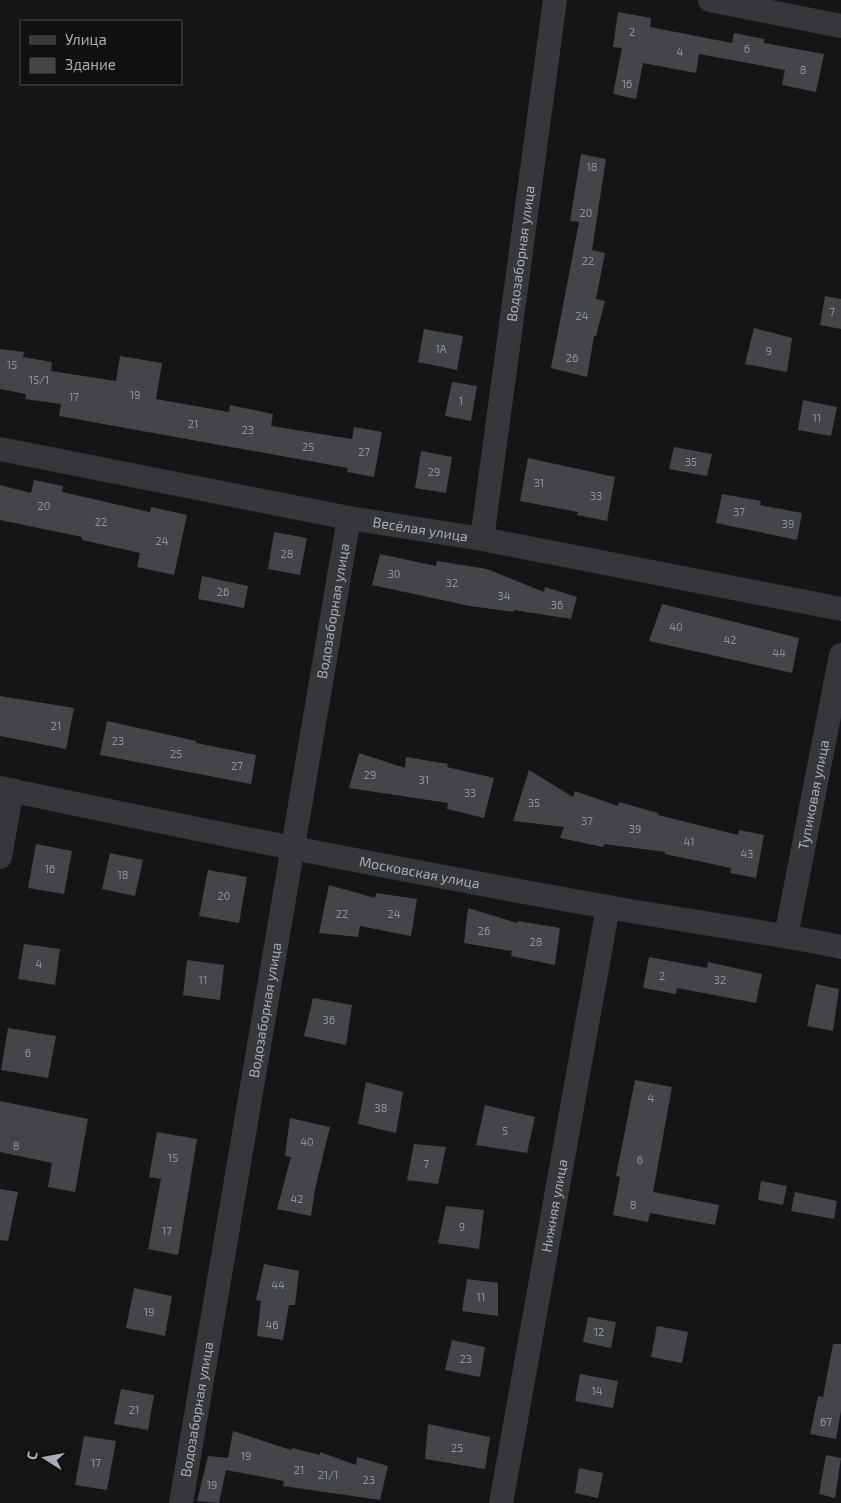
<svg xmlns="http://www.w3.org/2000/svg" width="841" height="1503" font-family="'Exo 2',sans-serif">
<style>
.building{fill:#444549}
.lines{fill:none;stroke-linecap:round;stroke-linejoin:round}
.minor{stroke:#36373b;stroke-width:24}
.labels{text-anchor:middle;stroke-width:4;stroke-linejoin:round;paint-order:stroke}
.number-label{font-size:11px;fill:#8e949a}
.street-label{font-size:14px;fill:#a7aeb5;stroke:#101011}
</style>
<rect width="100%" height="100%" fill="#151516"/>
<!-- building -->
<g class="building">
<path d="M618 12 651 18 650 27 732 43 734 33 764 39V43L824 54 816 92 782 85 785 70 699 54 696 73 643 63 636 99 613 94 622 48 613 47Z"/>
<path d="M581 154 606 159 592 250 605 253 596 299 605 301 596 336H594L587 377 551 368 579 222 570 221Z"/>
<path d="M825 296 841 299V329L820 325Z"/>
<path d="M754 328 792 338 787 372 745 364Z"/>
<path d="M424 329 463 336 457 370 418 362Z"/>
<path d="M0 349 24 352 23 357 52 362 51 371 116 381 120 356 162 363 156 399 229 412 230 405 273 414 271 426 352 439 354 427 382 432 374 477 347 472 348 468 59 416 61 404 25 399 26 394 0 389Z"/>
<path d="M452 382 477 386 471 421 445 416Z"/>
<path d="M803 400 837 407 831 436 798 430Z"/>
<path d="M674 447 712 454 707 476 669 469Z"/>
<path d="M421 451 452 457 446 493 415 488Z"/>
<path d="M528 458 615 477 607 521 577 515 578 512 520 501Z"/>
<path d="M34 480 63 486 62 492 150 512 151 507 187 515 174 575 137 567 140 553 82 540V537L0 520V485L31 493Z"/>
<path d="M722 494 761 501 760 505 802 513 797 540 716 523Z"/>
<path d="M274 532 307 538 300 575 268 569Z"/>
<path d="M380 554 436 566 437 561 487 569 544 592 545 587 577 597 571 619 514 610V612L470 606 372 585Z"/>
<path d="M202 576 248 586 244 608 198 599Z"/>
<path d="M662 604 799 638 792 673 649 641Z"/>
<path d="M0 696 74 708 66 749 0 736Z"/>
<path d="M107 721 196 741V743L256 755 251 784 100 755Z"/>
<path d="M359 753 405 768 406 757 448 764 447 767 494 778 484 818 447 809 448 803 349 788Z"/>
<path d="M529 770 573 797 575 791 618 806 619 802 658 813V815L738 835 739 830 764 835 756 878 730 873 731 868 665 854V852L604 844 603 847 560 838 564 827 513 821Z"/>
<path d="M36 844 72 851 64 894 28 888Z"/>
<path d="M110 853 143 860 135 896 102 889Z"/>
<path d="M208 870 247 877 239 923 199 916Z"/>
<path d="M329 885 375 898 376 893 417 899 411 936 360 926 358 937 319 933Z"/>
<path d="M468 908 517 923 518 921 560 928 555 965 511 956 512 951 464 943Z"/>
<path d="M24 944 60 949 55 985 18 979Z"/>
<path d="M649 957 707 968 708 962 762 974 756 1003 677 988 676 994 643 988Z"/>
<path d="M187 960 224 965 220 1000 183 995Z"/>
<path d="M816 984 839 989 833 1031 807 1026Z"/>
<path d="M313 998 352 1005 346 1045 304 1036Z"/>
<path d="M8 1028 56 1036 48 1078 1 1070Z"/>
<path d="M635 1080 672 1087 653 1192 719 1205 715 1225 650 1213 648 1222 613 1215 620 1177 616 1176Z"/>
<path d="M366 1082 403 1092 396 1133 358 1124Z"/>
<path d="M0 1101 88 1119 75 1192 48 1187 52 1163 0 1152Z"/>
<path d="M485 1105 535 1117 527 1153 476 1145Z"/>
<path d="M290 1118 330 1127 315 1189 311 1216 277 1209 291 1157 285 1156Z"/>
<path d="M157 1132 197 1139 178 1255 148 1249 161 1179 149 1177Z"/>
<path d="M414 1144 446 1147 438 1184 407 1180Z"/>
<path d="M761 1181 787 1186 783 1205 758 1200Z"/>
<path d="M0 1189 18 1192 8 1241 0 1240Z"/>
<path d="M795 1192 837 1201 834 1219 791 1211Z"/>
<path d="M446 1206 484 1210 479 1249 438 1243Z"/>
<path d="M264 1264 299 1271 295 1305H289L283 1340 257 1336 261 1301 256 1300Z"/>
<path d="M467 1279 498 1283V1316L462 1311Z"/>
<path d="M134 1288 172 1296 165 1336 126 1328Z"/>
<path d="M588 1317 616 1322 611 1348 583 1342Z"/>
<path d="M657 1326 688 1332 682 1363 651 1357Z"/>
<path d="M452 1340 485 1347 480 1377 445 1370Z"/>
<path d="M833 1344H841V1411L836 1439 810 1434 818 1396 823 1397Z"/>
<path d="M580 1374 618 1381 613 1408 575 1401Z"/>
<path d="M121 1389 154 1395 148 1430 114 1424Z"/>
<path d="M428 1424 490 1437 485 1469 425 1459Z"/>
<path d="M233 1431 291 1450 292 1448 320 1455V1452L356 1465 357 1457 388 1466 380 1500 283 1486 284 1481 226 1470 219 1503 197 1501 208 1456 228 1458Z"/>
<path d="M84 1436 116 1441 107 1490 75 1485Z"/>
<path d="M826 1455 841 1458 835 1498 819 1494Z"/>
<path d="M579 1468 603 1473 598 1498 575 1493Z"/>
</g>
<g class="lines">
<!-- minor -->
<g class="minor">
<path d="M710 0 841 26"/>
<path id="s1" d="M0 449 349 518 482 539 841 609"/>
<path id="s2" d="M482 539 555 0"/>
<path id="s3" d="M0 788C202 831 405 871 608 907 686 921 764 931 841 947"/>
<path d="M0 857 12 790"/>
<path id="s4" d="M786 936 841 655"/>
<path id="s5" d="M181 1503 349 518"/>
<path id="s6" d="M501 1503 608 907"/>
</g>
</g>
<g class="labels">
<!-- number labels -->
<g class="number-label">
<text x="632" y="36">2</text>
<text x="747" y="53">6</text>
<text x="680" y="56">4</text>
<text x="803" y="74">8</text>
<text x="627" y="88">16</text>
<text x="592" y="171">18</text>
<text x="586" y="217">20</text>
<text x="588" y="265">22</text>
<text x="832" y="316">7</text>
<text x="582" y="320">24</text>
<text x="441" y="353">1А</text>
<text x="769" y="355">9</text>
<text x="572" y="362">26</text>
<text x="12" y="369">15</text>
<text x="39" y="384">15/1</text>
<text x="135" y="399">19</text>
<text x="74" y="401">17</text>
<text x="461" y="405">1</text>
<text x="817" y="422">11</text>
<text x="193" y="428">21</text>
<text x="248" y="434">23</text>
<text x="308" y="451">25</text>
<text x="364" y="456">27</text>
<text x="691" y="466">35</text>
<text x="434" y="476">29</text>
<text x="539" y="487">31</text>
<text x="596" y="500">33</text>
<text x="44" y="510">20</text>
<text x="739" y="516">37</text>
<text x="101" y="526">22</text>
<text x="788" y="528">39</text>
<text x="162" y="545">24</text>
<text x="287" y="558">28</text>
<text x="394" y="578">30</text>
<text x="452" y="587">32</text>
<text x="223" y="596">26</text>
<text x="504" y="600">34</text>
<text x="557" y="609">36</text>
<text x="676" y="631">40</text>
<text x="730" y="644">42</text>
<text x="779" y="657">44</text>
<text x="56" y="730">21</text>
<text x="118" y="745">23</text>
<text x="176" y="758">25</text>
<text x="237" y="770">27</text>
<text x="370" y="779">29</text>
<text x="424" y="784">31</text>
<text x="470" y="797">33</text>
<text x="534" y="807">35</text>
<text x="587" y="825">37</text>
<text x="635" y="833">39</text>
<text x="689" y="846">41</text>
<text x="747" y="858">43</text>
<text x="50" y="873">16</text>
<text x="123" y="879">18</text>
<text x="224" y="900">20</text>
<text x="342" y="918">22</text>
<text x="394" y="918">24</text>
<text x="484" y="935">26</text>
<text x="536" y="946">28</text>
<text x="39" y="968">4</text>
<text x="662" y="980">2</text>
<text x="203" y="984">11</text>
<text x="720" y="984">32</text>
<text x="329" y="1024">36</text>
<text x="28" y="1057">6</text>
<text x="651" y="1102">4</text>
<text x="381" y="1112">38</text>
<text x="505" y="1135">5</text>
<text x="307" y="1146">40</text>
<text x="16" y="1150">8</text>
<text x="173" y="1162">15</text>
<text x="640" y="1164">6</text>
<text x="426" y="1168">7</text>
<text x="297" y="1203">42</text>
<text x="633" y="1209">8</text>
<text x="462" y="1231">9</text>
<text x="167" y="1235">17</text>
<text x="278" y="1289">44</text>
<text x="481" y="1301">11</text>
<text x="149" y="1316">19</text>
<text x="272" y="1329">46</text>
<text x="599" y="1336">12</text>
<text x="466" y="1363">23</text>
<text x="597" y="1395">14</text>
<text x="134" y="1414">21</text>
<text x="826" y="1426">67</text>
<text x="457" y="1452">25</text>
<text x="246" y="1460">19</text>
<text x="96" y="1467">17</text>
<text x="299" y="1474">21</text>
<text x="328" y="1479">21/1</text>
<text x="369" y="1484">23</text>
<text x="212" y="1489">19</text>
</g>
<!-- street labels -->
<g class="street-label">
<text dy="5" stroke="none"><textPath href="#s2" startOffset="288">Водозаборная улица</textPath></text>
<text dy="5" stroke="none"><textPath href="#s1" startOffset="428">Весёлая улица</textPath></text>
<text dy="5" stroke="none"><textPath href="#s5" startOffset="905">Водозаборная улица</textPath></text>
<text dy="5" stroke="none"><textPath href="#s4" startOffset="144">Тупиковая улица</textPath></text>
<text dy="5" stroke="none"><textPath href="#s3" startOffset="428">Московская улица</textPath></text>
<text dy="5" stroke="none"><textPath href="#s5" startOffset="500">Водозаборная улица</textPath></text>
<text dy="5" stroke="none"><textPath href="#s6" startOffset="302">Нижняя улица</textPath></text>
<text dy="5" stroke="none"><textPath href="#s5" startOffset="95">Водозаборная улица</textPath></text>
</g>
</g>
<!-- legend -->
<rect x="20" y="20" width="162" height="65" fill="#101011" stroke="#4c4f53"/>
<rect x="30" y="36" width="25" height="8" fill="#36373b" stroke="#4c4f53"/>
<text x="65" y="45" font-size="15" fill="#a7aeb5">Улица</text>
<rect x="30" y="58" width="25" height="15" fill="#444549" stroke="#4c4f53"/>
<text x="65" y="70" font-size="15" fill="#a7aeb5">Здание</text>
<!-- north arrow -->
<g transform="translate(45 1458) rotate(281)" stroke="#101011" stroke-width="4" paint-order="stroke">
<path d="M0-4L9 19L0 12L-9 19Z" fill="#a7aeb5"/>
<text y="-8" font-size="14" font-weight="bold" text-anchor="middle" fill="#a7aeb5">С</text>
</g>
</svg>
